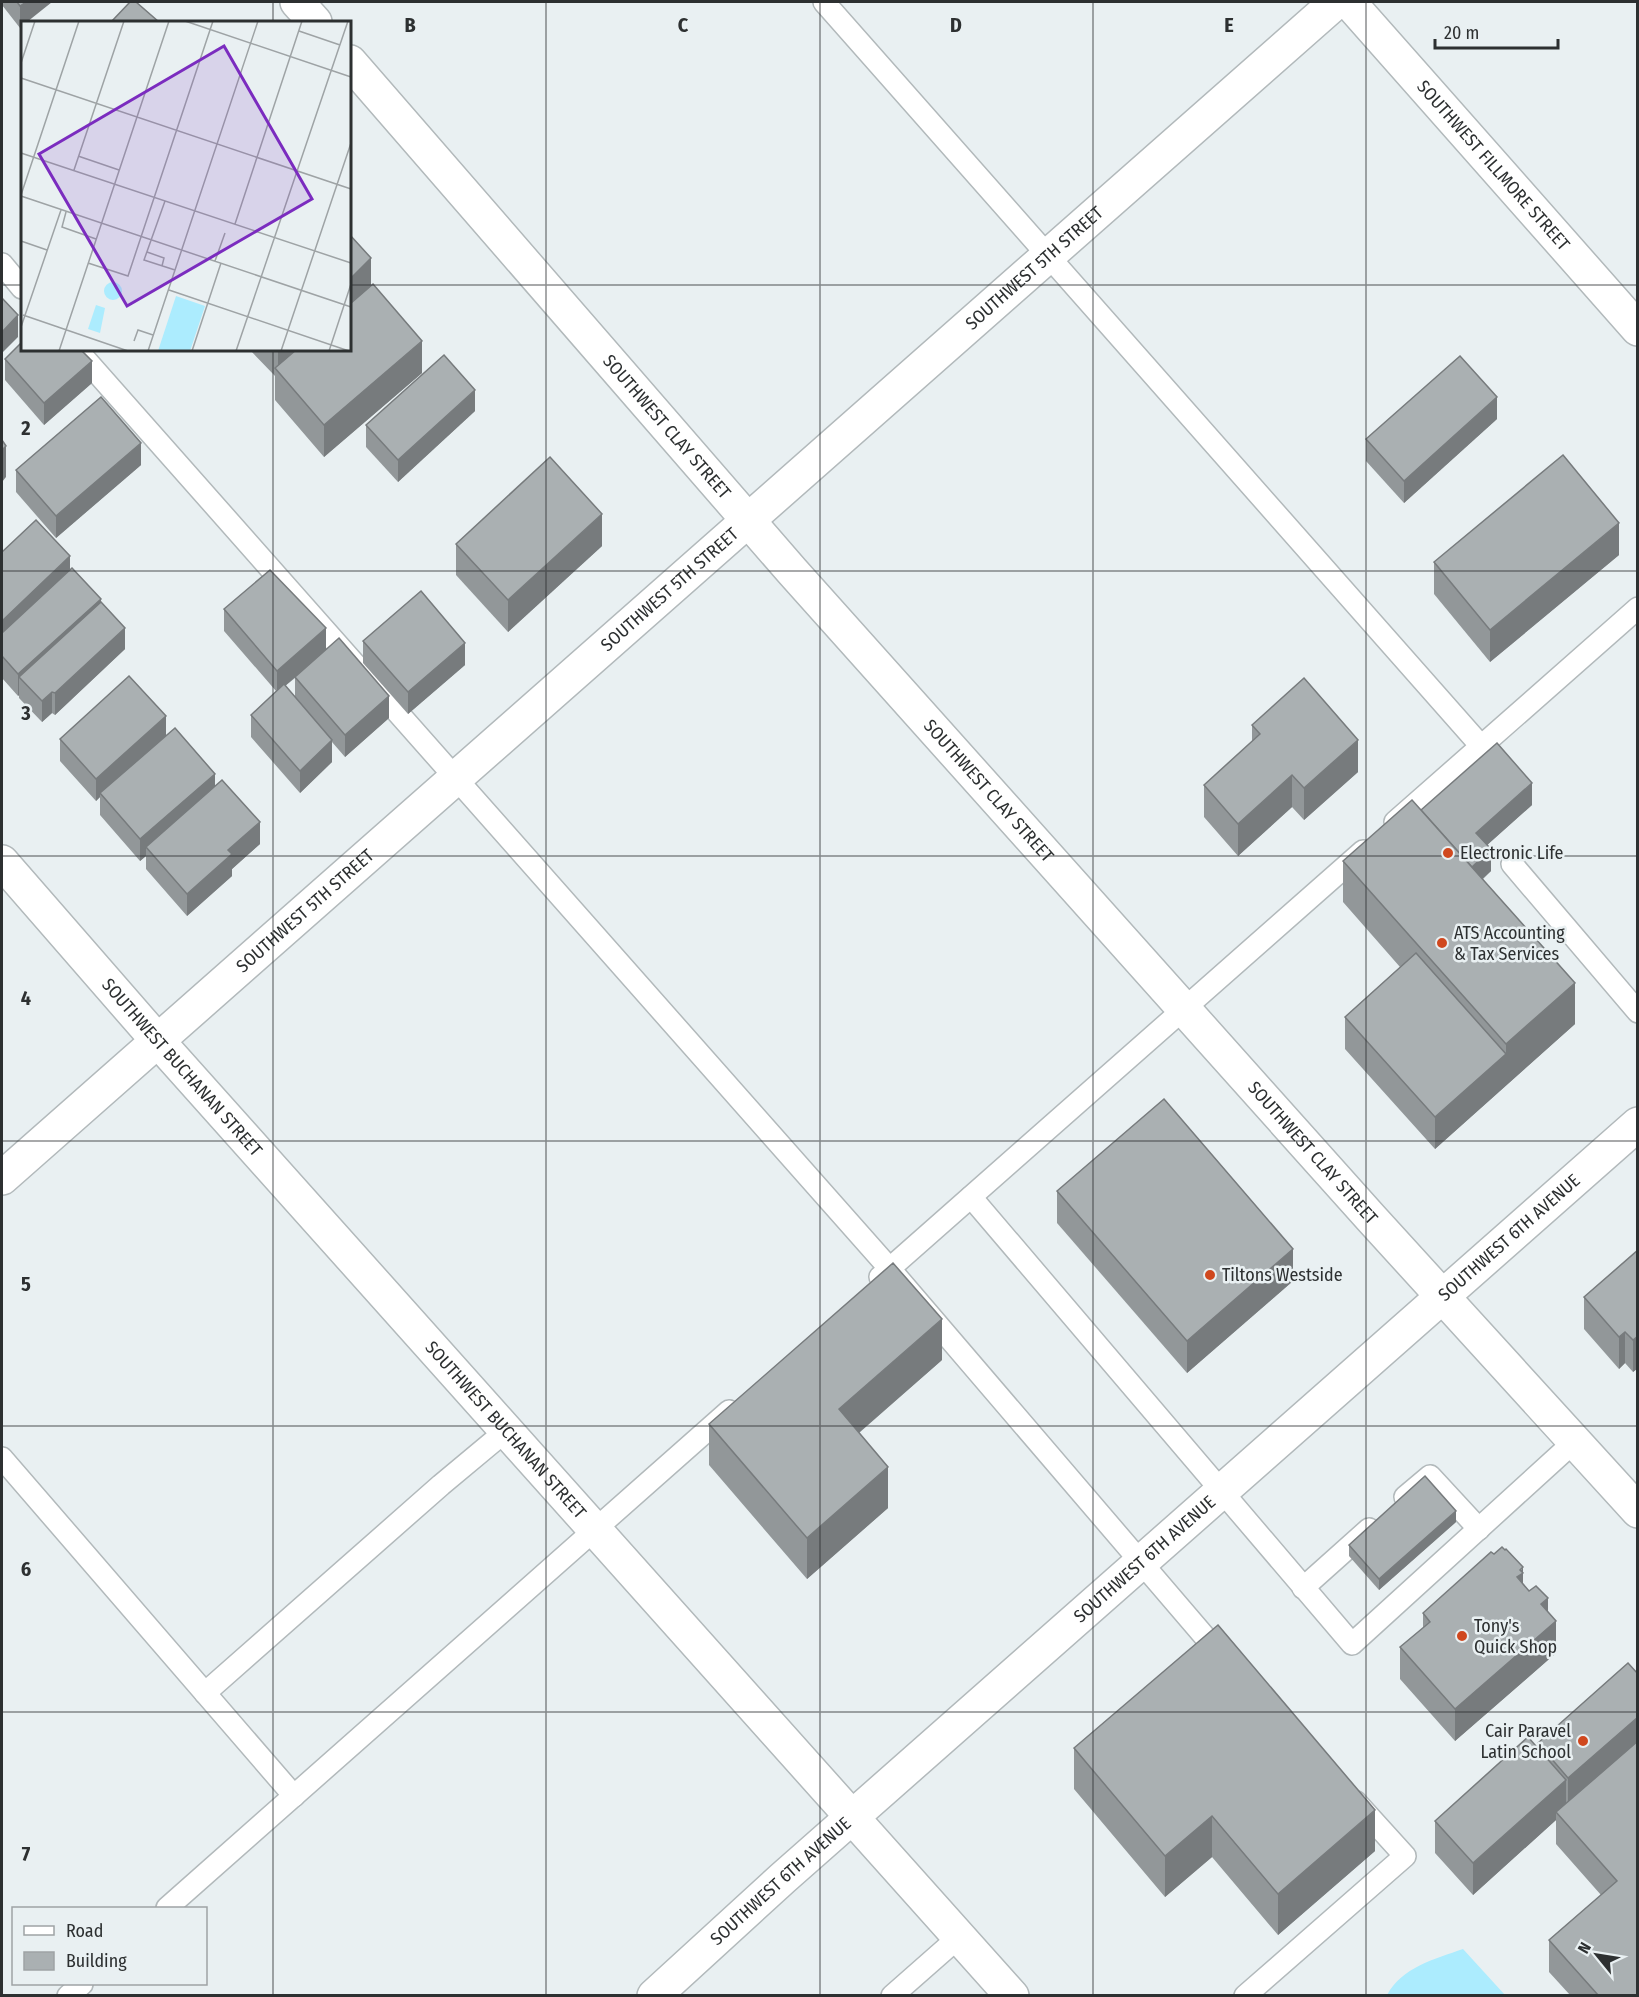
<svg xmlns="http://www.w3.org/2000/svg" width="1639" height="1997" font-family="'Fira Sans Condensed',sans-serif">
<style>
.green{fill:#acecfe}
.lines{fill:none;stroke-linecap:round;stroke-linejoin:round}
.service-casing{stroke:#b2b9bb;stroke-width:24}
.minor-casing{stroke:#b2b9bb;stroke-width:36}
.tertiary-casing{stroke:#b2b9bb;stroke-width:36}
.secondary-casing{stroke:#b2b9bb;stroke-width:36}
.service{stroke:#fff;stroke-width:21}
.minor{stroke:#fff;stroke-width:33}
.tertiary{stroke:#fff;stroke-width:33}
.secondary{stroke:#fff;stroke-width:33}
.wall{fill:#929799;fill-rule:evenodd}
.shaded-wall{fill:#777b7d}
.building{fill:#aab0b2;stroke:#777b7d;stroke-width:1.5}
.grid{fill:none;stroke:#2d3031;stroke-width:1.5;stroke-opacity:0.55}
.poi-dot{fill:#d0481e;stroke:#e9f0f2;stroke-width:2}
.labels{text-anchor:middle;stroke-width:5;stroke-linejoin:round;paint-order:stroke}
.street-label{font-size:18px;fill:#2d3031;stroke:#e9f0f2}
.poi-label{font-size:18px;fill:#2d3031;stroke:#e9f0f2;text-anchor:start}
.inset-road{fill:none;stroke:#9ea3a5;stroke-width:1.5}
.view{fill:#7b2cbf;fill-opacity:0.15;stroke:#7b2cbf;stroke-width:3}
.inset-edge{fill:none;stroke:#2d3031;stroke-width:3}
.grid-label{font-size:20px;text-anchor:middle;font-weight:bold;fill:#2d3031;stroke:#e9f0f2;stroke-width:5;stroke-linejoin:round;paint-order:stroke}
</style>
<rect width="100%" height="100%" fill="#e9f0f2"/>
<!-- green -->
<path class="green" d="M1463 1949 1505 1995H1387C1402 1967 1435 1959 1463 1949Z"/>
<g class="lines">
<!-- service casing -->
<g class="service-casing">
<g id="service">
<path d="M824 2 1481 746"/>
<path d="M2 264 22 288"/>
<path d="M77 350 890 1269 1223 1658"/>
<path d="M1395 822 1638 608"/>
<path d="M1512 864 1638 1012"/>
<path d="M971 1197 1352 1644 1574 1442"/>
<path d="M880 1277 1363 851"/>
<path d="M2 1458 294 1796"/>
<path d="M1405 1497 1430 1476 1479 1529"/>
<path d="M1303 1588 1369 1529"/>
<path d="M205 1693 441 1485 507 1430"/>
<path d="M167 1908 729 1411"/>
<path d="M68 1996 82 1984"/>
<path d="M892 1996 959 1937"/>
<path d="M1245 1996 1405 1856 1356 1802"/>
</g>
</g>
<!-- minor casing -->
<g class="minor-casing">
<g id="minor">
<path id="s1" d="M1349 2 1638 329"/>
<path id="s2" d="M2 862 157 1040 1012 1996"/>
</g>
</g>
<!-- tertiary casing -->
<g class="tertiary-casing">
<g id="tertiary">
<path d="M297 2 315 22"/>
<path id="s3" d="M350 62 792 571 1371 1218 1638 1511"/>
<path id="s4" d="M2 1178 1336 2"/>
</g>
</g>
<!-- secondary casing -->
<g class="secondary-casing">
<g id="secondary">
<path id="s5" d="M654 1996 783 1878 1638 1124"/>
</g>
</g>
<!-- service -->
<use href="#service" class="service"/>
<!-- minor -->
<use href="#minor" class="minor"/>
<!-- tertiary -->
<use href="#tertiary" class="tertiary"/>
<!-- secondary -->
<use href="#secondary" class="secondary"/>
</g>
<!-- wall -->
<g class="wall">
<path d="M2 2H52L22 22V26L20 28 2 5Z"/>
<path d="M371 285 422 373 324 457 275 400V376L250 350H350Z"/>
<path d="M5 359 92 383 44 425 5 380Z"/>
<path d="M475 411 398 482 366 447V425Z"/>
<path d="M1497 419 1404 503 1366 461V439Z"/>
<path d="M141 465 56 538 16 492V470Z"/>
<path d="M456 544 602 546 508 632 456 575Z"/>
<path d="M2 552 70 571 101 602 125 649 55 715 52 713 42 722 19 698V695L18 696 2 678Z"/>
<path d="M1619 555 1490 662 1434 594V562Z"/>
<path d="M224 609 326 649 389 718 345 757 332 742V762L300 793 251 737V715L276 691 224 631ZM295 678V697L285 686Z"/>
<path d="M363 641 465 665 408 714 363 663Z"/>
<path d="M1252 725 1358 772 1304 820 1292 807 1238 856 1204 817V785L1252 742Z"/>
<path d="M166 736 215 787 260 844 232 869V876L187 916 146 869V856L140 861 100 815V797L96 801 60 761V739Z"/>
<path d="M1532 805 1487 845 1491 871 1483 879 1575 1024 1435 1149 1345 1049V1017L1400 967 1343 902V861L1421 810Z"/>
<path d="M1057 1191 1293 1281 1187 1373 1057 1223Z"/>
<path d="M1638 1250V1368L1633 1372 1625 1363 1619 1369 1584 1329V1297Z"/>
<path d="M942 1360 859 1433 888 1508 807 1579 709 1465V1424Z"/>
<path d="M1456 1522 1379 1590 1349 1556V1545Z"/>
<path d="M1523 1584 1548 1612 1556 1653 1455 1741 1400 1679V1647L1423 1628V1613Z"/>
<path d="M1628 1663 1638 1995H1570L1549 1972V1940L1601 1895 1556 1844V1820L1473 1895 1435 1853V1821L1538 1748V1743Z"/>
<path d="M1074 1748 1375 1851 1278 1935 1212 1857 1165 1897 1074 1789Z"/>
</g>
<!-- shaded-wall -->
<g class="shaded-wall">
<path d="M26 2H52L27 22H22V26L20 28V6Z"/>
<path d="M371 258V290L350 310V279Z"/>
<path d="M18 315V337L2 353V332Z"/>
<path d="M422 341V373L324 457V425Z"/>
<path d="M278 350H309L278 371Z"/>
<path d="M92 361V383L44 425V403Z"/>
<path d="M475 390V411L398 482V460Z"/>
<path d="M1497 397V419L1404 503V481Z"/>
<path d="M141 443V465L56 538V516Z"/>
<path d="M6 446V477L2 482V450Z"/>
<path d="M602 514V546L508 632V600Z"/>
<path d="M1619 523V555L1490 662V630Z"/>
<path d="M70 556V578L2 642V621Z"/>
<path d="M101 599V620L19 677V695L18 696V674Z"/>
<path d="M125 628V649L55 715V693Z"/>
<path d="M326 628V650L277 693V671Z"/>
<path d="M465 643V665L408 714V692Z"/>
<path d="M52 692V713L42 722V701Z"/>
<path d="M389 696V718L345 757V735Z"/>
<path d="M166 716V737L100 793V797L96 801V779Z"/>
<path d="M332 740V762L300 793V771Z"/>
<path d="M1358 740V772L1304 820V788Z"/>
<path d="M215 774V796L146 847V856L140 861V839Z"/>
<path d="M1292 775V807L1238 856V824Z"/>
<path d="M1532 783V805L1476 855V833Z"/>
<path d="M260 822V844L232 869V876L187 916V894L228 850Z"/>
<path d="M1491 849V871L1462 897V875Z"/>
<path d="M1575 983V1024L1435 1149V1117L1506 1054V1044Z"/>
<path d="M1293 1249V1281L1187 1373V1341Z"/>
<path d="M942 1319V1360L839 1450V1409Z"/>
<path d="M1625 1332V1363L1619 1369V1337Z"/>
<path d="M1638 1336V1368L1633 1372V1340Z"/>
<path d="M888 1467V1508L807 1579V1538Z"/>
<path d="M1456 1511V1522L1379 1590V1579Z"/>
<path d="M1523 1567V1604L1517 1577Z"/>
<path d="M1548 1598V1627L1556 1621V1653L1455 1741V1709L1541 1604Z"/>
<path d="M1638 1717V1748L1568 1809V1778Z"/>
<path d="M1566 1780V1811L1556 1812V1820L1473 1895V1863Z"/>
<path d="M1375 1810V1851L1278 1935V1894Z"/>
<path d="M1212 1816V1857L1165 1897V1856Z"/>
</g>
<!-- building -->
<g class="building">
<path d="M17 2H26L20 6Z"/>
<path d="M130 2H136L159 22H111Z"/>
<path d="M350 235 371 258 350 279Z"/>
<path d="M373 284 422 341 324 425 275 368 296 350H350V304Z"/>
<path d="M2 298 18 315 2 332Z"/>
<path d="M22 342V350H81L92 361 44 403 5 359Z"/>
<path d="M444 355 475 390 398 460 366 425Z"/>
<path d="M1460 356 1497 397 1404 481 1366 439Z"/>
<path d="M101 397 141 443 56 516 16 470Z"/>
<path d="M2 440 6 446 2 450Z"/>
<path d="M1563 455 1619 523 1490 630 1434 562Z"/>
<path d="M550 457 602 514 508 600 456 544Z"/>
<path d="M36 520 70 556 2 621V552Z"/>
<path d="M72 568 101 599 18 674 2 656V633Z"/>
<path d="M270 570 326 628 277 671 224 609Z"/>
<path d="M421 591 465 643 408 692 363 641Z"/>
<path d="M101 602 125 628 55 693 52 692 42 701 19 677Z"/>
<path d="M339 638 389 696 345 735 295 677Z"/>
<path d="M129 676 166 716 96 779 60 739Z"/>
<path d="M1304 678 1358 740 1304 788 1292 775 1238 824 1204 785 1260 734 1252 725Z"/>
<path d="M284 684 332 740 300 771 251 715Z"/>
<path d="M175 728 215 774 140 839 100 793Z"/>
<path d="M1497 743 1532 783 1476 833 1491 849 1472 867 1421 810Z"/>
<path d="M222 780 260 822 228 850 232 854 187 894 146 847Z"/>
<path d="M1412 800 1575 983 1506 1044 1343 861Z"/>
<path d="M1416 953 1506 1054 1435 1117 1345 1017Z"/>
<path d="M1164 1099 1293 1249 1187 1341 1057 1191Z"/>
<path d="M1638 1250V1336L1633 1340 1625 1332 1619 1337 1584 1297Z"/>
<path d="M893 1263 942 1319 839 1409 888 1467 807 1538 709 1424Z"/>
<path d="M1425 1476 1456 1511 1379 1579 1349 1545Z"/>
<path d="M1502 1547 1505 1550 1506 1549 1523 1567 1520 1570 1523 1573 1517 1577 1529 1591 1536 1586 1548 1598 1541 1604 1556 1621 1455 1709 1400 1647 1430 1622 1423 1613 1491 1552 1494 1554Z"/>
<path d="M1218 1625 1375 1810 1278 1894 1212 1816 1165 1856 1074 1748Z"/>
<path d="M1628 1663 1638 1674V1717L1568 1778 1538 1743Z"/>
<path d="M1528 1737 1566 1780 1473 1863 1435 1821Z"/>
<path d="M1638 1741V1995H1598L1549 1940 1617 1881 1556 1812Z"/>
</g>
<!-- grid -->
<path class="grid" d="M273 2V22M546 2V1996M820 2V1996M1093 2V1996M1366 2V1996M2 285H22M350 285H1638M273 350V1996M2 571H1638M2 856H1638M2 1141H1638M2 1426H1638M2 1712H1638"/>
<!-- markers -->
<g class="poi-dot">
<circle cx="1448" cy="853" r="6"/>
<circle cx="1442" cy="943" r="6"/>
<circle cx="1210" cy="1275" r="6"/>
<circle cx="1462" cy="1636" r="6"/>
<circle cx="1583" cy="1741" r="6"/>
</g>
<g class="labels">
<!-- street labels -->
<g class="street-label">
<text dy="6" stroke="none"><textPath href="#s1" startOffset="218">SOUTHWEST FILLMORE STREET</textPath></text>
<text dy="6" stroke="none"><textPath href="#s4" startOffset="1376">SOUTHWEST 5TH STREET</textPath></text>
<text dy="6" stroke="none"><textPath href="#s3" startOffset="483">SOUTHWEST CLAY STREET</textPath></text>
<text dy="6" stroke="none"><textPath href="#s4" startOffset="890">SOUTHWEST 5TH STREET</textPath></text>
<text dy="6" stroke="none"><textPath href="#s3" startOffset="969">SOUTHWEST CLAY STREET</textPath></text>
<text dy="6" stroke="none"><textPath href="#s4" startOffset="404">SOUTHWEST 5TH STREET</textPath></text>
<text dy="6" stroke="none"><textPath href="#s2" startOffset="273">SOUTHWEST BUCHANAN STREET</textPath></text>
<text dy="6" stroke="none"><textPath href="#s3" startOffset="1455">SOUTHWEST CLAY STREET</textPath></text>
<text dy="6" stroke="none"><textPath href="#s5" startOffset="1143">SOUTHWEST 6TH AVENUE</textPath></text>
<text dy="6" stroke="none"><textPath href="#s2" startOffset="759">SOUTHWEST BUCHANAN STREET</textPath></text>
<text dy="6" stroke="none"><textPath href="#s5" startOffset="657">SOUTHWEST 6TH AVENUE</textPath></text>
<text dy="6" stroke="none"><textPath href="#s5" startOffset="171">SOUTHWEST 6TH AVENUE</textPath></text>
</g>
<!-- poi labels -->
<g class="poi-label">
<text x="1460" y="859">Electronic Life</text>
<text x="1454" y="939">ATS Accounting<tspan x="1454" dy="21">&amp; Tax Services</tspan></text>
<text x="1222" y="1281">Tiltons Westside</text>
<text x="1474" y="1632">Tony's<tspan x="1474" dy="21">Quick Shop</tspan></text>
<text x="1571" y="1737" text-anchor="end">Cair Paravel<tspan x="1571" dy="21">Latin School</tspan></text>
</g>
</g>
<!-- overview -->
<g transform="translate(21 21)">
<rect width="330" height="330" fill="#e9f0f2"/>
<path d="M83 270a9 9 0 1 1 18 0a9 9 0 1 1-18 0ZM155 275 184 285 169 330H137ZM75 284 84 287 79 312 67 308Z" fill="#acecfe"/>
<path class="inset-road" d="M164 0 330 56M278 10 319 24M0 42 14 0M0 57 330 168M0 132 330 242M57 135 98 149M53 149 103 0M0 174 58 0M0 175 330 286M144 180 123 239 154 249M45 191 41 206 75 218M214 203 281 0M0 220 26 229M126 231 143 237 141 245M194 240 204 212M67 242 107 255 192 0M148 269 328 330M2 294 107 330M0 306 40 189M113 320 117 309 132 314M38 330 148 0M127 330 237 0M171 330 200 242M215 330 327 0M260 330 330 122M308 330 330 263"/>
<path class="view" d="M203 25 291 178 106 285 18 133Z"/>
<rect width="330" height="330" class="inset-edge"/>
</g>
<g class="grid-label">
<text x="410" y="32">B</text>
<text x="683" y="32">C</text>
<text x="956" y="32">D</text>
<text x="1229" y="32">E</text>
<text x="26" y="435">2</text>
<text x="26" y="720">3</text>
<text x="26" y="1005">4</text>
<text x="26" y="1291">5</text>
<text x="26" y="1576">6</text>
<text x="26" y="1861">7</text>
</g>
<!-- border -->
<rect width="1639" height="1997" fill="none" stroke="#2d3031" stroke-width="6"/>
<!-- legend -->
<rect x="12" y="1907" width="195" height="78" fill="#e9f0f2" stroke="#9ea3a5" stroke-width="1.5"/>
<rect x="24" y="1926" width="30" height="9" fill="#ffffff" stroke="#9ea3a5" stroke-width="1.5"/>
<text x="66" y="1937" font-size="18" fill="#2d3031">Road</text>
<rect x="24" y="1952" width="30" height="18" fill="#aab0b2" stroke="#9ea3a5" stroke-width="1.5"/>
<text x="66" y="1967" font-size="18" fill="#2d3031">Building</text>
<!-- north arrow -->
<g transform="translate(1597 1955) rotate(300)" stroke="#e9f0f2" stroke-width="4.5" paint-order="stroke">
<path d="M0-4.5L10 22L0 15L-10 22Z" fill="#2d3031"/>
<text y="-9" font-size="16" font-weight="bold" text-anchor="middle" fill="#2d3031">N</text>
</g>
<!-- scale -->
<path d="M1435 39v9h123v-9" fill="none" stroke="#2d3031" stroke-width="3"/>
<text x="1444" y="39" font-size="18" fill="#2d3031" stroke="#e9f0f2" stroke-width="4.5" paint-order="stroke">20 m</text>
</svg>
